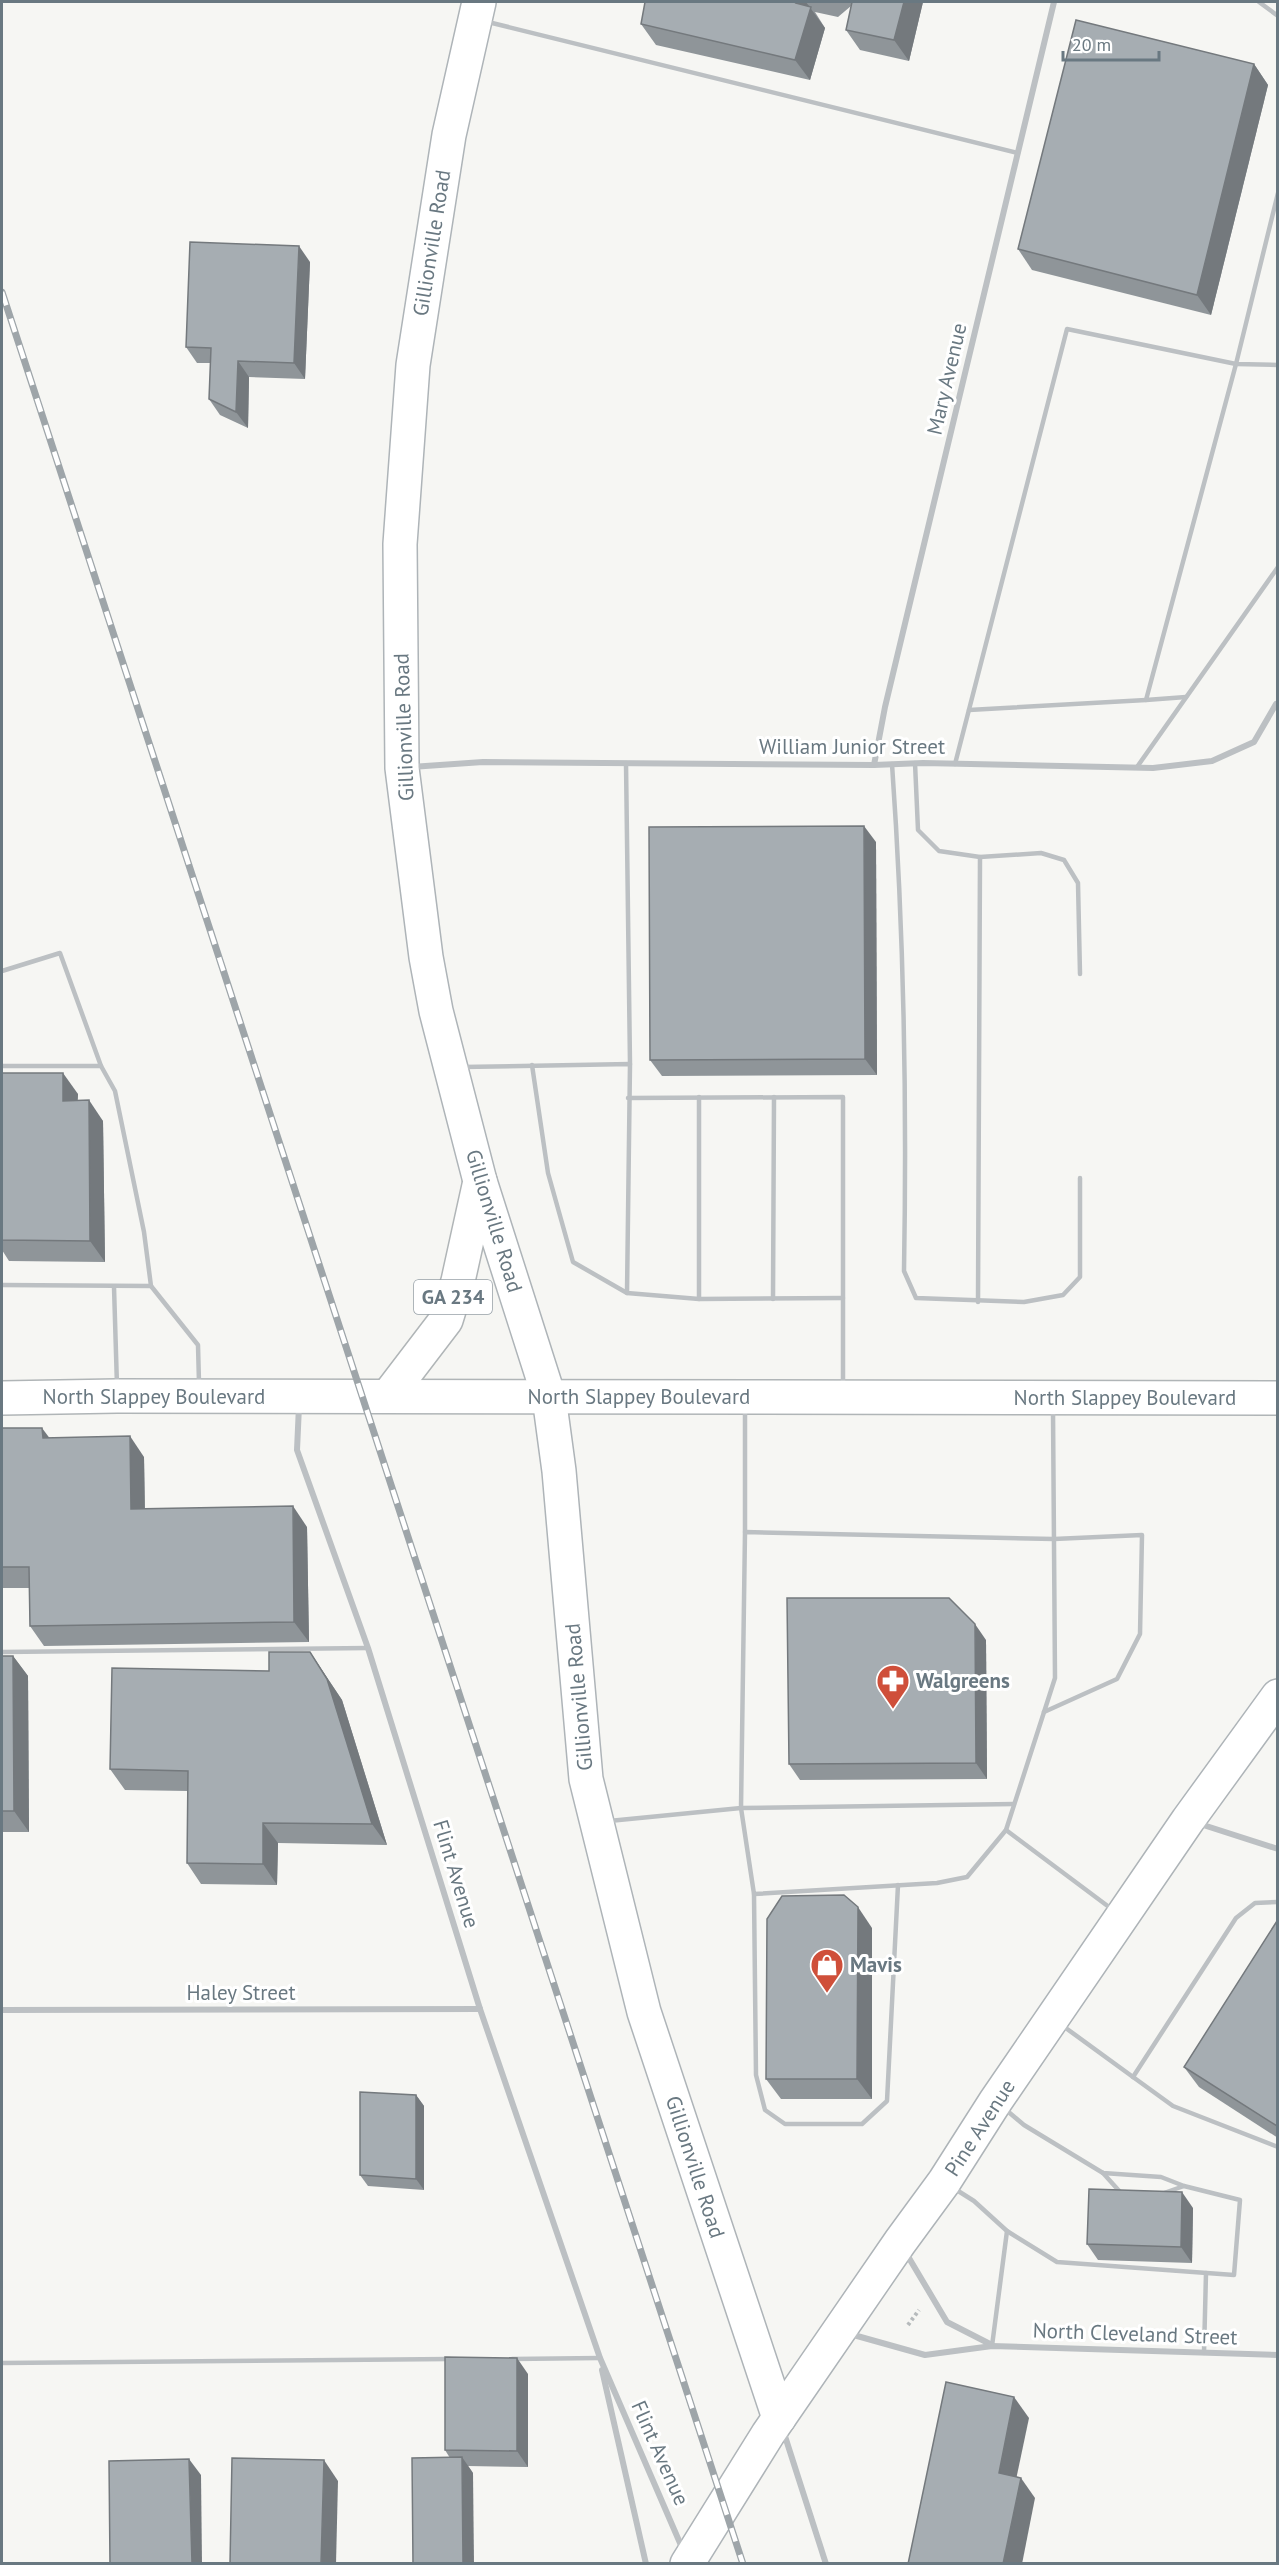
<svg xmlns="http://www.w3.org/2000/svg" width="1279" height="2565" font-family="'PT Sans',sans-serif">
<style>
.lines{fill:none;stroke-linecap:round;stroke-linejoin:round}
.secondary-casing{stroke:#aeb4b8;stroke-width:36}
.primary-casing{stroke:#b0b5b7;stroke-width:36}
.path{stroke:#b6babc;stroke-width:4;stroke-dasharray:3 3;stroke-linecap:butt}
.service{stroke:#bcc0c3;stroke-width:4.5}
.minor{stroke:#bcc0c3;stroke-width:6}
.secondary{stroke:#fff;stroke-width:33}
.primary{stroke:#fff;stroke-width:33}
.rail-casing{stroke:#9ea5a9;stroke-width:7}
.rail{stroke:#fff;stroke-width:4.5;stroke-dasharray:14;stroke-linecap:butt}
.wall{fill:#8f9599}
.shaded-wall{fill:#74797d}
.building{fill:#a6adb2;stroke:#74797d;stroke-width:1.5}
.labels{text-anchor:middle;stroke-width:6;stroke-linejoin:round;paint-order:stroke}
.shield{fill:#fff;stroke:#96a0a7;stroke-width:1.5}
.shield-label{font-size:20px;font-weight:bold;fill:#697881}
.street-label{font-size:21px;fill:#697881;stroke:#fff}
.poi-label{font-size:21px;font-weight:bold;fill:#697881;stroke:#fff;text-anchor:start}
</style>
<rect width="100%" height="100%" fill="#f6f6f3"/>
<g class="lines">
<!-- secondary casing -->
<g class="secondary-casing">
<g id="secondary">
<path d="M479 2 449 135 413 365 400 544 402 768 426 957 436 1011 480 1181 549 1397 559 1471 586 1779 644 2012 779 2418"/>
<path d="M687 2564 768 2434 900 2242 944 2182 995 2102 1188 1820 1278 1696"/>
</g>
</g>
<!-- primary casing -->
<g class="primary-casing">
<g id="primary">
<path d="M388 1396 446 1320 458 1281 480 1181"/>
<path d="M2 1398 117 1396 1278 1398"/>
</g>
</g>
<!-- path -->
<path class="path" d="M908 2325 919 2310"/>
<!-- service -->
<g class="service">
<path d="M1259 2 1278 16"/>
<path d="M488 22 1018 153"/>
<path d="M1186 697 1146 700 1236 364 1278 193"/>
<path d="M969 710 1146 700"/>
<path d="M626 763 630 1064"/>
<path d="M915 763 918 830 939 851 980 857 1041 853 1064 860 1078 883 1080 974"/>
<path d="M892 764C904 933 907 1102 904 1271L916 1298 1024 1302 1063 1295 1080 1277V1178"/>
<path d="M955 764 1067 329 1236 364 1278 365"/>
<path d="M1137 767 1278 567"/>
<path d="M2 971 60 953 101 1066H2"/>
<path d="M532 1065 548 1173 573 1262 627 1293"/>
<path d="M462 1067 630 1064 627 1293 699 1299 843 1298"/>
<path d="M699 1097V1299"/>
<path d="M628 1098 843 1097V1387"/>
<path d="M2 1285 151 1286 144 1232 115 1091 101 1066"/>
<path d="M151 1286 198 1345 199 1383"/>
<path d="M114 1287 117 1386"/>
<path d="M773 1299 774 1097"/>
<path d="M978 1302 980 857"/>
<path d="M745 1409V1532"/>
<path d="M1053 1410 1055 1678 1006 1830 1113 1910"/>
<path d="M2 1652 368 1648"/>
<path d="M1014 1804 741 1808 745 1532 1054 1539 1142 1535 1140 1634 1117 1679 1044 1712"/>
<path d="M609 1821 741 1808 754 1894 937 1883 967 1877 1006 1830"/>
<path d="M754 1894 756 2075 765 2110 785 2124H862L887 2101 898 1885"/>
<path d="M1278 1902 1255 1903 1236 1918 1133 2077 1173 2106 1278 2147"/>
<path d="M1063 2026 1133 2077"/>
<path d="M1103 2173 1121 2193"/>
<path d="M955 2189 974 2201 1007 2231 1057 2262 1234 2275 1240 2200 1184 2186 1161 2177 1103 2173 1024 2125 1005 2109"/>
<path d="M1164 2193 1184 2186"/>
<path d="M992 2346 1007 2231"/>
<path d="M1204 2353 1206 2273"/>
<path d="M512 2359 600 2358"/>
<path d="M2 2363 450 2359"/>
</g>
<!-- minor -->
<g class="minor">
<path d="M874 765 885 707 1054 2"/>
<path d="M411 767 483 762 874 765 923 763 1153 768 1212 761 1254 742 1276 704"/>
<path d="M299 1406 297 1450 368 1648 480 2009 600 2358 683 2550"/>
<path d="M1197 1823 1278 1849"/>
<path d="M2 2010 480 2009"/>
<path d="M906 2253 947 2322 992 2345"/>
<path d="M850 2334 925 2355 992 2346 1278 2355"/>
<path d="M602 2370 646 2564"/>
<path d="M783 2430 826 2564"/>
</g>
<!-- secondary -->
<use href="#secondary" class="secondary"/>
<!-- primary -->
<use href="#primary" class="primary"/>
<!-- rail casing -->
<g class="rail-casing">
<path id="rail" d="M2 292 743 2564"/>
</g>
<!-- rail -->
<use href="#rail" class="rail"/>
</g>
<!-- wall -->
<g class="wall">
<path d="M645 2H923L909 61 860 50 846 30 851 6 838 17 815 12 825 28 810 80 656 45 641 24Z"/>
<path d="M1254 64 1268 85 1211 315 1032 270 1018 249Z"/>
<path d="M310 262 305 379 249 377 248 428 220 415 209 399 211 363H197L186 347Z"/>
<path d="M876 842 877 1075 662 1076 650 1060Z"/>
<path d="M2 1073 78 1094 77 1100 103 1121 105 1262 9 1261 2 1250Z"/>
<path d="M2 1428 144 1457 145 1508 307 1527 309 1642 44 1646 30 1626 29 1588H2Z"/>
<path d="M986 1640 987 1779 800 1780 789 1764Z"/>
<path d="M310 1652 342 1700 387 1845 278 1843 277 1885 201 1884 187 1863 188 1791 125 1790 110 1769 269 1671Z"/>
<path d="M2 1656H13L28 1676 29 1832H2Z"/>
<path d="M1278 1922V2138L1199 2087 1184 2067Z"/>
<path d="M872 1928V2099H781L766 2079Z"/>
<path d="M416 2095 424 2106V2190L368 2186 360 2175Z"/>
<path d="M1193 2208 1192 2263 1098 2260 1087 2244Z"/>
<path d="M528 2374V2467L468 2466 473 2473 450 2458 445 2450Z"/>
</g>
<!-- shaded-wall -->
<g class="shaded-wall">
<path d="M797 2H806L825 28 810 80 795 60Z"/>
<path d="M904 2H923L909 61 894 40Z"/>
<path d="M1254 64 1268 85 1211 315 1197 295Z"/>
<path d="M299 246 310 262 305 379 294 363Z"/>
<path d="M238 361 249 377 248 428 236 412Z"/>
<path d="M864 826 876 842 877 1075 865 1059Z"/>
<path d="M63 1073 78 1094 77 1121 63 1101Z"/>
<path d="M89 1100 103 1121 105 1262 90 1241Z"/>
<path d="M42 1428 57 1448 43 1438Z"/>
<path d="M130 1436 144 1457 145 1529 131 1509Z"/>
<path d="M293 1506 307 1527 309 1642 294 1622Z"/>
<path d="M975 1624 986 1640 987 1779 976 1763Z"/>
<path d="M310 1652 342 1700 387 1845 372 1824Z"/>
<path d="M13 1656 28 1676 29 1832 14 1811Z"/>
<path d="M263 1823 278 1843 277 1885 263 1864Z"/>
<path d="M858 1907 872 1928V2099L857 2079Z"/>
<path d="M416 2095 424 2106V2190L416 2179Z"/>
<path d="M1182 2192 1193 2208 1192 2263 1181 2247Z"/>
<path d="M517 2358 528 2374V2467L517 2451Z"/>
<path d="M1014 2397 1029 2418 1013 2494 999 2473Z"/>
<path d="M462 2457 473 2473 474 2564H463Z"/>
<path d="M189 2459 201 2475 202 2564H192Z"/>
<path d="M324 2460 338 2481 336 2564H321Z"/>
<path d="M1021 2478 1035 2498 1022 2564H1003Z"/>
</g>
<!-- building -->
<g class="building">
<path d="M645 2H797L796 3 811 7 795 60 641 24Z"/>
<path d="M852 2H904L894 40 846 30Z"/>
<path d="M1076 20 1254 64 1197 295 1018 249Z"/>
<path d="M190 242 299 246 294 363 238 361 236 412 209 399 211 348 186 347Z"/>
<path d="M864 826 865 1059 650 1060 649 827Z"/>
<path d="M2 1073H63V1101L89 1100 90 1241 2 1240Z"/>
<path d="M2 1428H42L43 1438 130 1436 131 1509 293 1506 294 1622 30 1626 29 1567H2Z"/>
<path d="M787 1598H949L975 1624 976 1763 789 1764Z"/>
<path d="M269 1652H310L327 1679 372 1824 263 1823V1864L187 1863 188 1771 110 1769 112 1668 269 1671Z"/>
<path d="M2 1656H13L14 1811H2Z"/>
<path d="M844 1895 858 1907 857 2079H766L767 1919 782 1896Z"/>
<path d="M1277 1921 1278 1922 1277 2126 1184 2067Z"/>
<path d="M360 2092 416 2095V2179L360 2175Z"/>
<path d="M1089 2189 1182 2192 1181 2247 1087 2244Z"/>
<path d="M445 2357 517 2358V2451L445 2450Z"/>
<path d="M946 2382 1014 2397 999 2473 1021 2478 1003 2564H908Z"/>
<path d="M462 2457 463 2564H413L412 2458Z"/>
<path d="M232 2458 324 2460 321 2564H230Z"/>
<path d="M189 2459 192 2564H110L109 2461Z"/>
</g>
<!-- icons -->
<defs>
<g id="pharmacy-pin" transform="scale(1.725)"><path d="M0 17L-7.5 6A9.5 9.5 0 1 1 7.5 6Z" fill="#cf4f3a" stroke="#fff"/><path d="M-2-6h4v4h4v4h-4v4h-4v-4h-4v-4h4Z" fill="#fff"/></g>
<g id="shop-pin" transform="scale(1.725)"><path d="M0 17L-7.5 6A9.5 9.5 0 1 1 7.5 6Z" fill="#cf4f3a" stroke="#fff"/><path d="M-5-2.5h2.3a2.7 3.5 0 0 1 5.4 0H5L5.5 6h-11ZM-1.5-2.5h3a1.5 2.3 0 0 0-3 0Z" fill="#fff"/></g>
</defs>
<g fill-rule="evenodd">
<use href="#pharmacy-pin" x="893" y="1681"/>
<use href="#shop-pin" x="827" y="1965"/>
</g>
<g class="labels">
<!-- shield labels -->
<rect class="shield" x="414" y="1280" width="78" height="34" rx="4.5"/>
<g class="shield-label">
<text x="453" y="1304">GA 234</text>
</g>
<!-- street labels -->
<g class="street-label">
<text transform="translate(432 243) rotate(-81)" y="7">Gillionville Road</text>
<text transform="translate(947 379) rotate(-77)" y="7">Mary Avenue</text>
<text transform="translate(404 727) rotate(-92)" y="7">Gillionville Road</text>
<text x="852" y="754">William Junior Street</text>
<text transform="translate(494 1221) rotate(73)" y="7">Gillionville Road</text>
<text x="154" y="1404">North Slappey Boulevard</text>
<text x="639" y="1404">North Slappey Boulevard</text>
<text x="1125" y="1405">North Slappey Boulevard</text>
<text transform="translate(579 1697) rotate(-95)" y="7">Gillionville Road</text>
<text transform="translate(456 1874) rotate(73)" y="7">Flint Avenue</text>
<text x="241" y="2000">Haley Street</text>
<text transform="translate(980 2128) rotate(-57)" y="7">Pine Avenue</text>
<text transform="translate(695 2167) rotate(72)" y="7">Gillionville Road</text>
<text transform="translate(1135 2334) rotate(2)" y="7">North Cleveland Street</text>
<text transform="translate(660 2453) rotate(66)" y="7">Flint Avenue</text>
</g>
<!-- poi labels -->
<g class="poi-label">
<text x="916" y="1688">Walgreens</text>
<text x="850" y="1972">Mavis</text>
</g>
</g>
<!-- border -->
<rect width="1279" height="2565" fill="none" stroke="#697881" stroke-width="6"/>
<!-- scale -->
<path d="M1063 51v9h96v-9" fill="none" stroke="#697881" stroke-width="3"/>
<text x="1072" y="51" font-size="18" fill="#697881" stroke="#ffffff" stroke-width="4.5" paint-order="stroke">20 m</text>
</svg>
